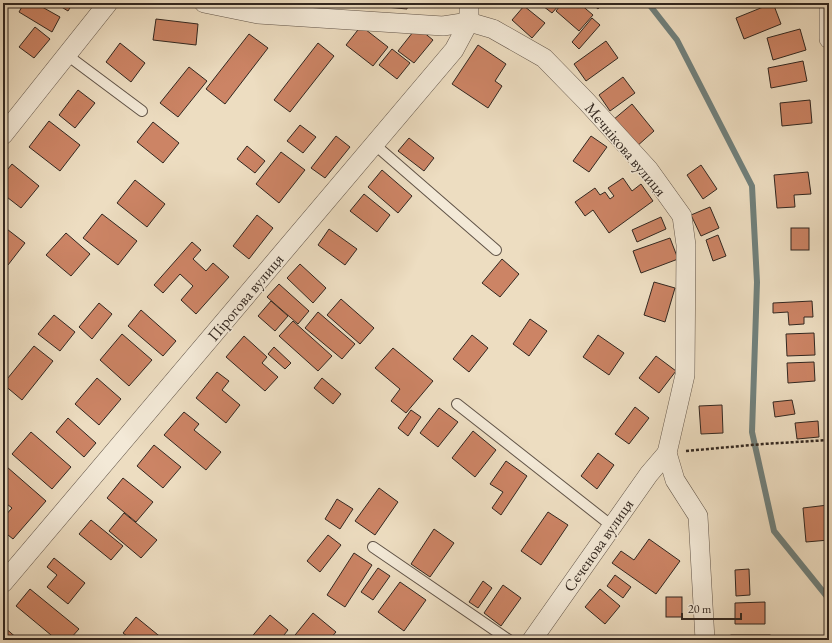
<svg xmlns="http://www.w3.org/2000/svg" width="832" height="643" font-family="'EB Garamond',serif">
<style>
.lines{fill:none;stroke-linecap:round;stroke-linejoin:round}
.stream{stroke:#70807c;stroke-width:6}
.building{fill:#cc8465;stroke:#322720}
.service-casing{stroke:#615448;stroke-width:12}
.minor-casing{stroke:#615448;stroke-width:20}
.path{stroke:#322720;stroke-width:2.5;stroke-dasharray:3 2;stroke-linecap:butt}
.service{stroke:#f3e9d7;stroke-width:10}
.minor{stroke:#f3e9d7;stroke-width:19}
.labels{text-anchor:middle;stroke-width:3;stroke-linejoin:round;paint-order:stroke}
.street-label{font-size:16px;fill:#322720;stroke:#f3e9d7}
</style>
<rect width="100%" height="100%" fill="#edddc1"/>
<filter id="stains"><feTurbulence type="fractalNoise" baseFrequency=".005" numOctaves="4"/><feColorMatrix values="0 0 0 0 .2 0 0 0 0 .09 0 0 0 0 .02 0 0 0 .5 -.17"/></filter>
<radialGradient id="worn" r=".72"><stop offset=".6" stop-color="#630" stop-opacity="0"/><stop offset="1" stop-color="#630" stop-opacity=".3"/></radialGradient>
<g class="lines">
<!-- stream -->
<path class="stream" d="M648 3 677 40 752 186 757 282 752 432 774 531 829 599"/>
</g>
<!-- building -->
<g class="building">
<path d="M24 3H35L60 17 52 32 19 12Z"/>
<path d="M55 3H73L68 11Z"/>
<rect x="312" y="3" width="45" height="2"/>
<path d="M375 3H408L407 9 375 6Z"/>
<path d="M539 3H559L560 4 552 13Z"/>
<path d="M562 3H579L593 15 579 31 556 11Z"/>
<path d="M591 3H603L598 9Z"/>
<path d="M773 3 781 24 744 39 736 18Z"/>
<path d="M524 6 545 23 532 38 512 20Z"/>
<path d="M592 18 600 25 579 49 572 42Z"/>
<path d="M156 19 198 24 196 45 153 40Z"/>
<path d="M361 26 388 47 373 66 346 45Z"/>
<path d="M35 27 50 39 34 58 19 47Z"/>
<path d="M417 27 433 40 414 63 398 51Z"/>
<path d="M800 29 806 50 773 60 767 38Z"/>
<path d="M249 34 268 48 225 104 206 89Z"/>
<path d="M606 41 618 58 586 81 574 64Z"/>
<path d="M120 43 145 63 131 82 106 62Z"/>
<path d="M318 43 334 56 290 112 274 100Z"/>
<path d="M478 45 506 64 495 81 502 86 488 108 452 84Z"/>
<path d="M392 49 410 63 397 79 379 65Z"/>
<path d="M803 61 807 81 771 88 768 68Z"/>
<path d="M189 67 207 81 178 117 160 103Z"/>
<path d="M623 77 635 93 610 111 599 95Z"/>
<path d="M78 90 95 103 75 128 59 115Z"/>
<path d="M810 100 812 123 782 126 780 103Z"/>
<path d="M632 104 654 131 636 147 613 120Z"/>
<path d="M49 121 80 145 60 171 29 147Z"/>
<path d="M153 122 179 143 163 163 137 142Z"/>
<path d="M300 125 316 137 303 153 287 141Z"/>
<path d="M336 136 350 147 325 178 311 168Z"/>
<path d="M591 136 607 147 589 172 573 161Z"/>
<path d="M409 138 434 158 424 171 398 151Z"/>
<path d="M247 146 265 161 255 173 237 159Z"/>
<path d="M281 152 305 170 279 203 256 184Z"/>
<path d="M12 164 39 186 21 208 3 194V175Z"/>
<path d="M701 165 717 189 703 199 687 175Z"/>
<path d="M382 170 412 196 398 213 368 187Z"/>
<path d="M808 172 811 194 794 195 795 207 777 208 774 175Z"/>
<path d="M623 178 632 191 641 184 653 201 609 233 593 210 585 216 575 202 595 188 600 195 605 192 610 199 614 196 608 188Z"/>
<path d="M135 180 165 204 147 227 117 203Z"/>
<path d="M364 194 390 215 377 232 350 211Z"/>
<path d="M710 207 719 228 701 236 691 215Z"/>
<path d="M102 214 137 241 118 265 83 238Z"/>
<path d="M257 215 273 228 249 259 233 246Z"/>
<path d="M661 217 666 229 637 242 632 230Z"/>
<path d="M3 226 25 243 8 265 3 261Z"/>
<rect x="791" y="228" width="18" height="22"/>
<path d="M329 229 357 249 345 265 318 245Z"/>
<path d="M66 233 90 254 71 276 46 255Z"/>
<path d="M718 235 726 256 713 261 706 240Z"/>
<path d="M670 238 678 259 641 273 633 251Z"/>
<path d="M192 242 201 250 193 259 206 271 213 263 229 277 196 314 181 300 193 286 180 274 163 293 154 285Z"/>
<path d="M502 259 519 274 500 297 482 283Z"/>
<path d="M300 264 326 288 313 303 287 278Z"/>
<path d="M654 282 675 288 665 322 644 315Z"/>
<path d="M279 284 309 311 298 324 267 297Z"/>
<path d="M341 299 374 328 360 344 327 315Z"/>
<path d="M271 301 288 316 275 331 258 316Z"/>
<path d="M812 301 813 317H804V324L789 325 788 312 773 313V303Z"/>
<path d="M99 303 112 314 92 339 79 327Z"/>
<path d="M141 310 176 341 163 356 128 326Z"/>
<path d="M318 312 355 344 342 359 305 328Z"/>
<path d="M54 315 75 332 60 351 38 334Z"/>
<path d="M530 319 547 331 529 356 513 344Z"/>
<path d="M293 321 332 356 318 371 279 336Z"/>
<path d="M814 333 815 355 787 356 786 334Z"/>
<path d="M122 334 152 360 129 386 100 360Z"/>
<path d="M472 335 488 348 469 372 453 359Z"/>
<path d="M598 335 624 353 609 375 583 357Z"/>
<path d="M244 336 267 357 262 363 278 377 265 391 226 357Z"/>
<path d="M34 346 53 361 22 400 3 384Z"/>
<path d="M274 347 291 363 285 369 268 354Z"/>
<path d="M393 348 433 381 406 413 391 401 400 389 375 368Z"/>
<path d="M656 356 676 371 659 393 639 378Z"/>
<path d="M814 362 815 381 788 383 787 363Z"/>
<path d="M217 372 229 381 222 390 240 405 226 423 196 398Z"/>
<path d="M97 378 121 399 99 425 75 404Z"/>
<path d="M322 378 341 394 333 404 314 388Z"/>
<path d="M792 400 795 414 775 417 773 402Z"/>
<path d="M722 405 723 433 701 434 699 406Z"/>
<path d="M635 407 649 418 629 444 615 434Z"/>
<path d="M439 408 458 422 438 447 420 433Z"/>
<path d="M411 410 421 417 408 436 398 428Z"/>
<path d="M184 412 199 424 194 430 221 452 206 470 164 435Z"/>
<path d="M68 418 96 443 84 457 56 432Z"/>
<path d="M818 421 819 437 797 439 795 423Z"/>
<path d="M473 431 496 450 475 477 452 458Z"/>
<path d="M31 432 71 467 52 489 12 454Z"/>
<path d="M154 445 181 467 163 488 137 466Z"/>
<path d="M598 453 614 465 597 489 581 476Z"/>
<path d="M506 461 527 476 501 515 492 508 503 492 490 484Z"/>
<path d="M7 467 46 501 13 539 3 531V518L12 508 3 501V472Z"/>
<path d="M123 478 153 502 136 522 107 498Z"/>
<path d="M379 488 398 502 375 535 355 521Z"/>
<path d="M337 499 353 509 340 529 325 519Z"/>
<path d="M828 505 829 540 806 542 803 508Z"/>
<path d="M548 512 568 525 541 565 521 551Z"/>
<path d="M124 513 157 540 141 558 109 531Z"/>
<path d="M91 520 123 546 111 560 79 534Z"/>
<path d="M434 529 454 543 430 577 411 564Z"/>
<path d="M328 535 341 545 320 572 307 561Z"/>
<path d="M649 539 680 561 656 594 612 563 621 551 634 560Z"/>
<path d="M354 553 372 565 345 607 327 595Z"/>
<path d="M54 558 85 583 68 604 47 587 57 575 47 567Z"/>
<path d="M378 568 390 576 373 600 361 592Z"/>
<path d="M749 569 750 595 736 596 735 570Z"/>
<path d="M615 575 631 587 623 598 607 586Z"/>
<path d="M483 581 492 588 478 608 469 602Z"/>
<path d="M400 582 426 600 404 631 378 612Z"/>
<path d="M503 585 521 598 501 626 484 613Z"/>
<path d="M30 589 79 629 69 640H57L16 606Z"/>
<path d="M600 589 620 606 605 624 585 607Z"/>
<rect x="666" y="597" width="16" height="20"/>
<path d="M765 602V624H735V603Z"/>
<path d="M313 613 336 632 329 640H291Z"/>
<path d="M270 615 288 630 280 640H249Z"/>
<path d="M136 617 163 639V640H132L123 633Z"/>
<path d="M3 626 19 640H3Z"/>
<rect x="731" y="635" width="39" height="5"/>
</g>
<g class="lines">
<!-- service casing -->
<g class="service-casing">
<g id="service">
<path d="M67 55 142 111"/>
<path d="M374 144 496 250"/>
<path d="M457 404 612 526"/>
<path d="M373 547 509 640"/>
</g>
</g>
<!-- minor casing -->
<g class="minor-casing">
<g id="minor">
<path d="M204 3 258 14 443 26 469 22 493 29 544 58 586 101 649 170 682 216 686 245 685 375 667 453 675 480 698 516 705 640"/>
<path d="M829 3V39"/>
<path d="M3 135 108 3"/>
<path d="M3 583 454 50 469 22V3"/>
<path d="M532 640 649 474 667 453"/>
</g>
</g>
<!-- path -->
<path class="path" d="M686 451 763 444 829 440"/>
<!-- service -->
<use href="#service" class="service"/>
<!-- minor -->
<use href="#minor" class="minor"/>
</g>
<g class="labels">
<!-- street labels -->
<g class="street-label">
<text transform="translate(626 149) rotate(50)" y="6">Мєчнікова вулиця</text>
<text transform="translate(245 297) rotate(-50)" y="6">Пірогова вулиця</text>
<text transform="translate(598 545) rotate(-55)" y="6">Сєченова вулиця</text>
</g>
</g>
<!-- margin -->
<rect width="832" height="643" fill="none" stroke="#edddc1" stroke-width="16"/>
<rect x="4" y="4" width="824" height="635" fill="none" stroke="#322720" stroke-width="2"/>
<rect x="8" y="8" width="816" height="627" fill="none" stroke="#322720"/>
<!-- scale -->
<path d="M682 613v6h59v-6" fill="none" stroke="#322720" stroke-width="2"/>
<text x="688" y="613" font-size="12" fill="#322720" stroke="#f3e9d7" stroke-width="3" paint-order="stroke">20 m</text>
<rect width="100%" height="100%" filter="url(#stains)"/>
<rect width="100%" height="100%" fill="url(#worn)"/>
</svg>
